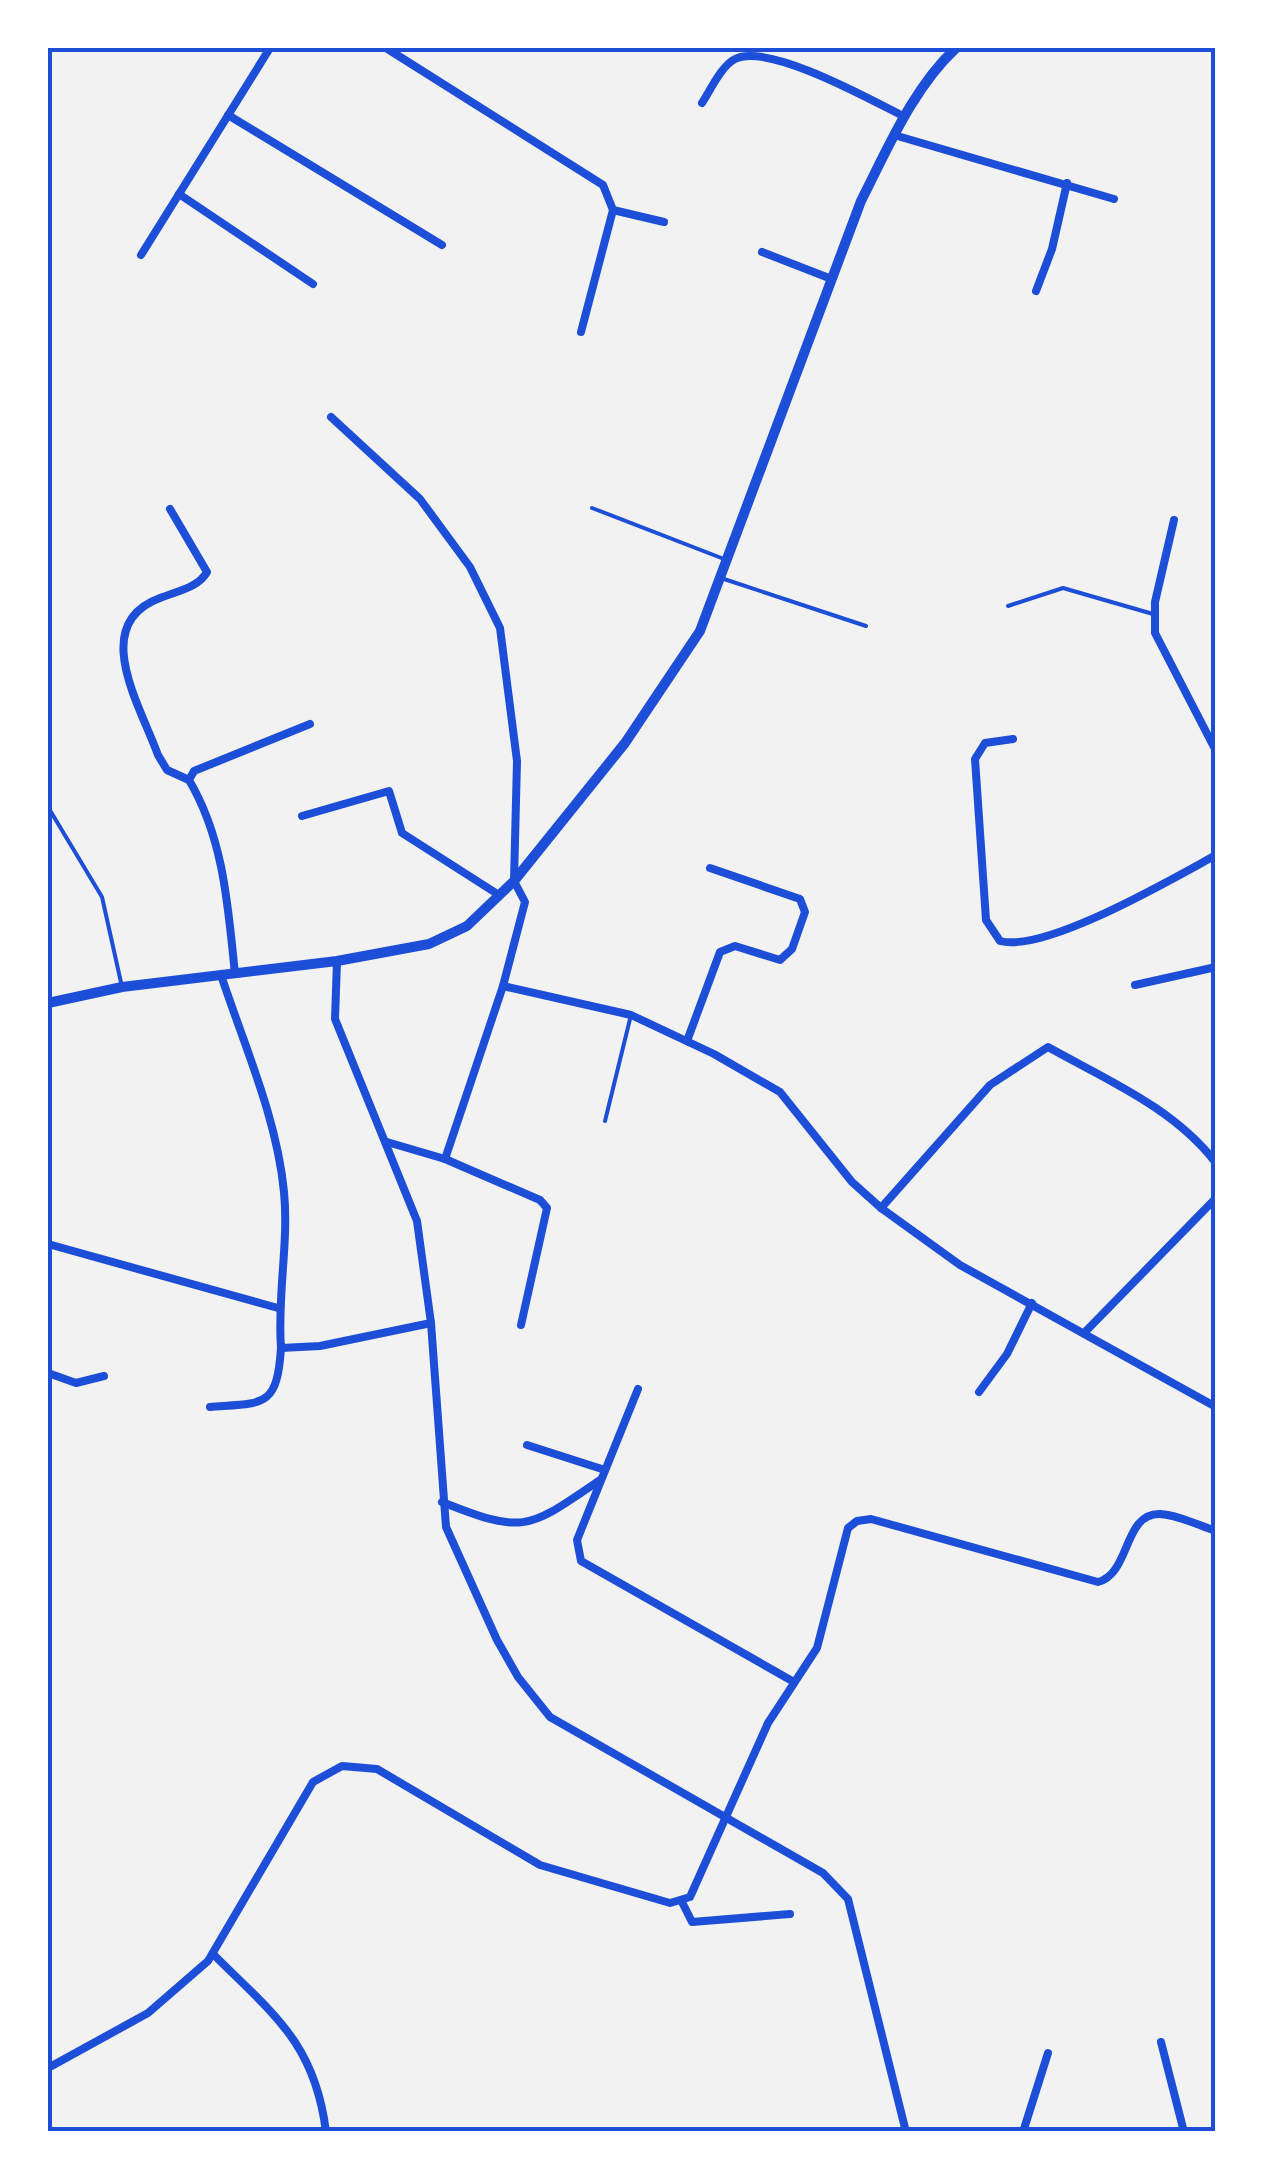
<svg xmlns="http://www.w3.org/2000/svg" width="1263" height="2179" font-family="'Public Sans',sans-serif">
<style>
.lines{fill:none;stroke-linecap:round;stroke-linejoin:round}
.service{stroke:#1d4ed8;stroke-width:4}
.minor{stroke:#1d4ed8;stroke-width:8}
.tertiary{stroke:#1d4ed8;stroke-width:10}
.neatline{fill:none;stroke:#1d4ed8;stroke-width:4}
</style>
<rect width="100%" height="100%" fill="#f2f2f2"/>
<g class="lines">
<!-- service -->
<g class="service">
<path d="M592 508 724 559"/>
<path d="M724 579 866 626"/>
<path d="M1008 606 1063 588 1153 614"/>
<path d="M48 807 102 897 122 987"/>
<path d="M605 1121 631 1015"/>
</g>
<!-- minor -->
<g class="minor">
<path d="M386 48 603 185 613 210 581 332"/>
<path d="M702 103C710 91 721 66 735 59 768 42 873 101 905 117"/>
<path d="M228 115 442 245"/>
<path d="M894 135 1114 199"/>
<path d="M179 194 313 284"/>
<path d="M613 210 664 222"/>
<path d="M762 252 829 278"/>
<path d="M141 255 270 48"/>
<path d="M1036 291 1052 249 1067 183"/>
<path d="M331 417 420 499 470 567 500 628 517 761 514 881 525 902 503 986 445 1159"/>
<path d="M170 509 207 572C198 588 177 591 160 598 89 624 140 705 158 755L167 770 189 780"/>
<path d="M1174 520 1155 602V633L1216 751"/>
<path d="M1013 739 985 743 975 759 986 920 1000 941C1045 953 1172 879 1216 855"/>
<path d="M302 816 389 791 402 833 499 895"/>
<path d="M337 961 335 1019 417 1221 431 1323 446 1527 497 1640 518 1677 550 1717 823 1873 848 1899 906 2132"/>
<path d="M235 974C228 907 224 839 189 780L194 771 310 724"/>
<path d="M221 975C244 1045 277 1118 284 1192 289 1243 277 1296 281 1348L320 1346 431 1323"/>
<path d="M1135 985 1216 967"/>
<path d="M503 986 631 1015 714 1054 780 1092 852 1182 881 1208 960 1265 1216 1407"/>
<path d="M687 1041 720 952 735 946 780 960 792 949 805 912 800 899 710 868"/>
<path d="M387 1142 445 1159 540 1200 547 1208 521 1325"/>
<path d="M881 1208 990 1085 1048 1047C1107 1080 1174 1108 1216 1163"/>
<path d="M48 1244 278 1308"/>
<path d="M1086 1331 1216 1198"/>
<path d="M48 1373 76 1383 104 1376"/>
<path d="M638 1389 577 1540 581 1561 794 1682"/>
<path d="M979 1392 1007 1354 1032 1303"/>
<path d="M210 1407C264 1403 277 1408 281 1348"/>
<path d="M527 1445 605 1470"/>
<path d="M442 1502C525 1535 528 1529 600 1480"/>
<path d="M682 1902 692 1922 790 1914"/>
<path d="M214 1955C273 2014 315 2043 326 2132"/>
<path d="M1161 2042 1184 2132"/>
<path d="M48 2068 148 2013 208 1961 313 1782 342 1766 377 1769 540 1865 670 1903 690 1897 768 1723 817 1648 848 1528 857 1521 871 1519 1098 1582C1131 1573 1123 1513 1160 1514 1178 1515 1198 1525 1216 1531"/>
<path d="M1023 2132 1048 2053"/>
</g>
<!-- tertiary -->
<path class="tertiary" d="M48 1003 122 987 337 961 429 944 467 926 514 881 625 743 700 631 861 201C888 148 913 88 956 48"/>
</g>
<!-- border -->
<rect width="1263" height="2179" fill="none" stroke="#ffffff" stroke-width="100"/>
<rect x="50" y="50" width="1163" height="2079" class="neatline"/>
</svg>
